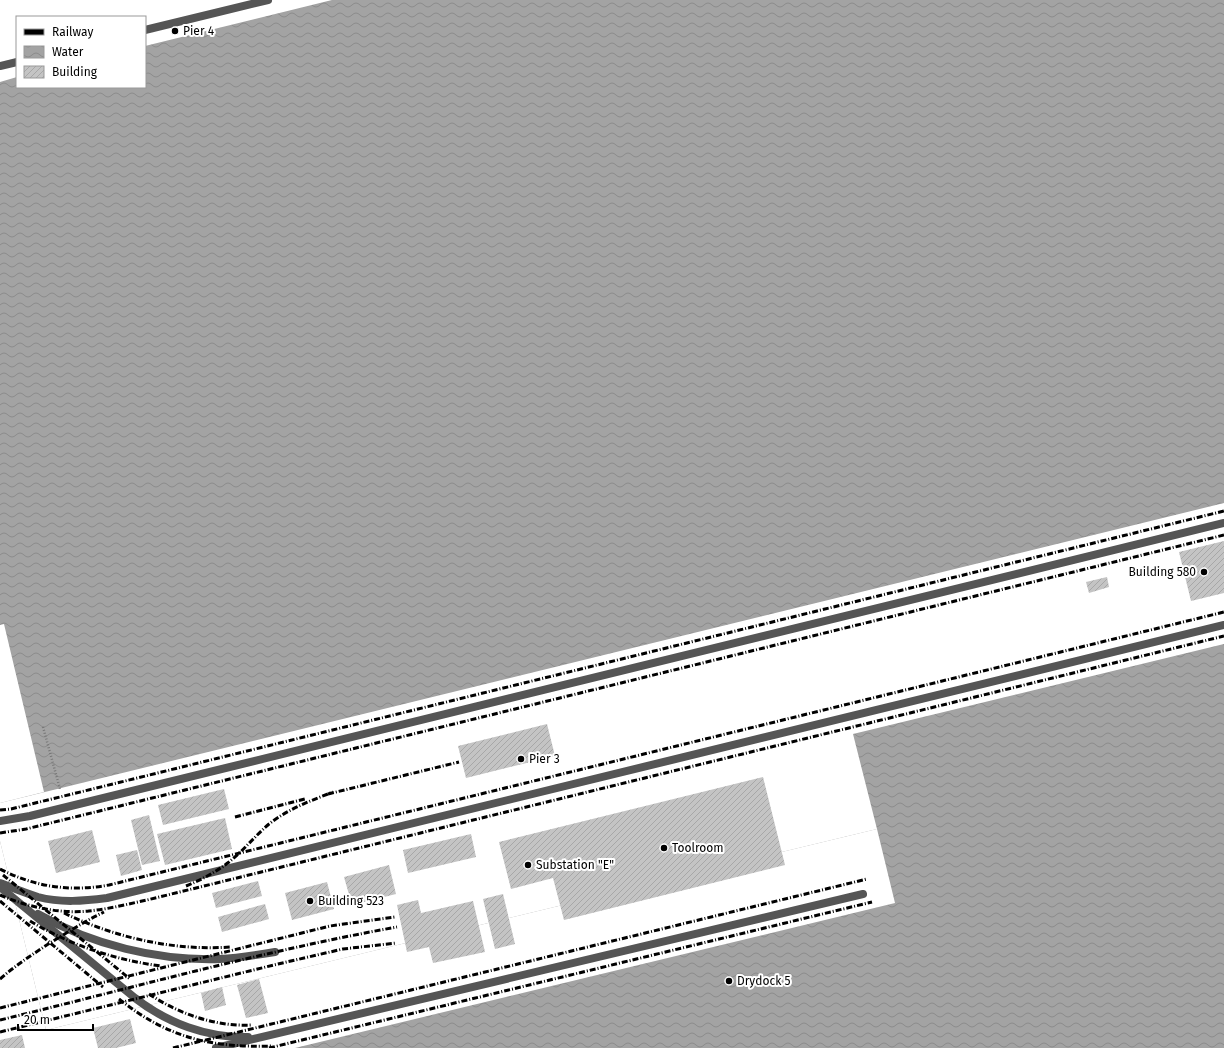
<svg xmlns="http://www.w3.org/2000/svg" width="1224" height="1048" font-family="'Fira Sans',sans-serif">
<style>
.water{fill:url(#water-waves);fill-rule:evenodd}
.pier{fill:#fff}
.building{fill:url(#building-hatch)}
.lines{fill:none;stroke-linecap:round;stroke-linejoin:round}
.path{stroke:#777;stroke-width:2.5;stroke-dasharray:1 2;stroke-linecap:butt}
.service{stroke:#555;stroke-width:8}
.rail{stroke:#000;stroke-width:3;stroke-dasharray:6 2 1 2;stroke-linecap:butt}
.poi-dot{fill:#000;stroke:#fff;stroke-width:1.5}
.labels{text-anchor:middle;stroke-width:4;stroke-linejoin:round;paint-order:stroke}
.poi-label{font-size:12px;fill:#000;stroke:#fff;text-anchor:start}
</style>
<defs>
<pattern id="water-waves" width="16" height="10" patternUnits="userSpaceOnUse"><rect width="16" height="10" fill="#a3a3a3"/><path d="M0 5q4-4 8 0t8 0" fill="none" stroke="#8b8b8b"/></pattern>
<pattern id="building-hatch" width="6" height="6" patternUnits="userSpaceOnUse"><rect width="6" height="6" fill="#c4c4c4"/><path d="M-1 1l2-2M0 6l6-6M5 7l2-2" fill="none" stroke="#a7a7a7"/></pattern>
</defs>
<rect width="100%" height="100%" fill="#fff"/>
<!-- water -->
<path class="water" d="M0 0H1224V1048H295L895 903 877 829 46 1030 0 841V803L44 792 4 624 0 625ZM17 17H145V87H17Z"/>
<!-- pier -->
<g class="pier">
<path d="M0 0H332L145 46V17H17V77L0 82Z"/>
<path d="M1224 503V644L853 734 877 829 46 1030 0 841V803Z"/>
</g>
<!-- building -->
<g class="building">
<path d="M1224 541V593L1191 601 1179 552Z"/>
<path d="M1107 577 1109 587 1089 593 1086 582Z"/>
<path d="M547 724 555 756 466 778 458 746Z"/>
<path d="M763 777 785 865 564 920 553 878 511 889 499 842Z"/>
<path d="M224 789 229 809 163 825 158 805Z"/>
<path d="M149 815 160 861 142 865 131 820Z"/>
<path d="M225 818 232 849 165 865 157 834Z"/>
<path d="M92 830 100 862 56 873 48 841Z"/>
<path d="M471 834 476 857 408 873 403 850Z"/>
<path d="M137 850 142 870 121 876 116 855Z"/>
<path d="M389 865 396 894 352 905 344 877Z"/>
<path d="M258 881 262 896 216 908 212 893Z"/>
<path d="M327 882 334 909 292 920 285 893Z"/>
<path d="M503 894 515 944 495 949 483 899Z"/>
<path d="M418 900 421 913 473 901 485 952 433 963 429 947 407 952 397 905Z"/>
<path d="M265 904 269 919 222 932 218 917Z"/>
<path d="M259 979 268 1013 246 1018 237 985Z"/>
<path d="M222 987 226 1005 205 1011 201 993Z"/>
<path d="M130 1019 136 1043 116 1048H98L93 1028Z"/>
<path d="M22 1035 25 1048H0V1040Z"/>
</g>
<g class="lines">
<!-- path -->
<path class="path" d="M43 727 60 789"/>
<!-- service -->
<g class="service">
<path d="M145 30 268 0"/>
<path d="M0 66 17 62"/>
<path d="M0 821 30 816 1224 523"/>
<path d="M0 883C13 888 25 893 38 897 61 903 84 901 107 898L1224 625"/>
<path d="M0 887 135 998C167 1023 207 1038 248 1037"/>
<path d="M38 914C92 945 158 961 220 959 239 958 257 955 275 952"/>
<path d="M216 1048 863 894"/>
</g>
<!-- rail -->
<g class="rail">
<path d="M328 794 459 762"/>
<path d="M0 810 11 809 1224 511"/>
<path d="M235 817 305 799"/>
<path d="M0 833 26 829 1224 535"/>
<path d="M0 869C35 887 70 892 109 885L1224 612"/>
<path d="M3 875 130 979"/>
<path d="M186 886C201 880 216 872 229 862 243 851 255 836 269 824 288 809 310 801 333 792"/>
<path d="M0 895C28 907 59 914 89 911 109 909 128 904 147 900L1224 636"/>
<path d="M0 901 103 987"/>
<path d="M64 913C116 938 174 951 231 947"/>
<path d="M30 921C70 945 115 960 161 966"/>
<path d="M0 979C16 965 33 954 50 943 68 932 85 921 104 912"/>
<path d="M149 994C179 1014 216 1027 252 1025"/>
<path d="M119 999C168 1038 211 1048 273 1046"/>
<path d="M0 1008 330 926 395 917"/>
<path d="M0 1020C132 988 263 951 397 927"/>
<path d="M0 1032 278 964 343 949 396 943"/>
<path d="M173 1048 867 879"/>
<path d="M269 1048 872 902"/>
</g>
</g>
<!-- markers -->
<g class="poi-dot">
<circle cx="175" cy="31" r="4"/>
<circle cx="1204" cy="572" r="4"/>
<circle cx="521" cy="759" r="4"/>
<circle cx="664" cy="848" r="4"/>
<circle cx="528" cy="865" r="4"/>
<circle cx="310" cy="901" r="4"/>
<circle cx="729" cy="981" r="4"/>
</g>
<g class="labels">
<!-- poi labels -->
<g class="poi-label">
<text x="183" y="35">Pier 4</text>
<text x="1196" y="576" text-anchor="end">Building 580</text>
<text x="529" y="763">Pier 3</text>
<text x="672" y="852">Toolroom</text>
<text x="536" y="869">Substation "E"</text>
<text x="318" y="905">Building 523</text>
<text x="737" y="985">Drydock 5</text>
</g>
</g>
<!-- legend -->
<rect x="16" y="16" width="130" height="72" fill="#ffffff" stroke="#999999"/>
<rect x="24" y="29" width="20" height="6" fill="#000000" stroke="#999999"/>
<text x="52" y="36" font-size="12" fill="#000000">Railway</text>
<rect x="24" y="46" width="20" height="12" fill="url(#water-waves)" stroke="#999999"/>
<text x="52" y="56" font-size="12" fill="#000000">Water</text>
<rect x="24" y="66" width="20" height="12" fill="url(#building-hatch)" stroke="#999999"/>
<text x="52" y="76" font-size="12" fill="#000000">Building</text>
<!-- scale -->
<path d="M18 1024v6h75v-6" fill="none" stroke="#000000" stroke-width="2"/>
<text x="24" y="1024" font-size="12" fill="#000000" stroke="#ffffff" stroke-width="3" paint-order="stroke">20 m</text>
</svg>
